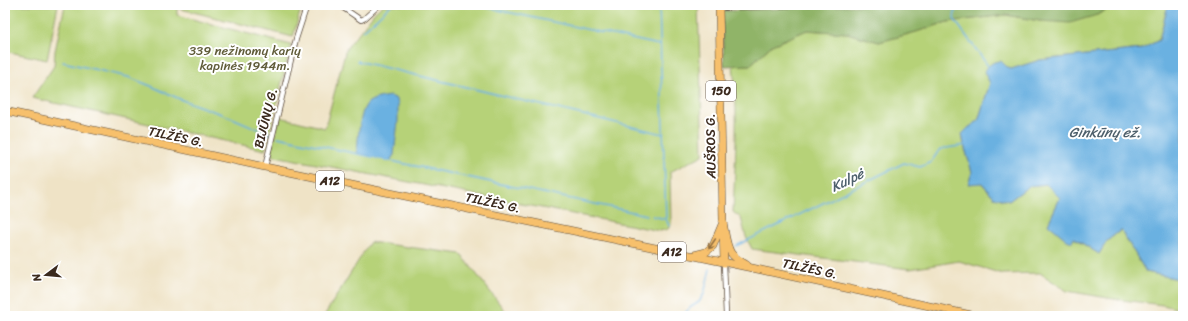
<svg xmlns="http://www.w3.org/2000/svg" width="1188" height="321" font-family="Sriracha,sans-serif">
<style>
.green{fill:#b6d278;stroke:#787e4b}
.forest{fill:#90b468;stroke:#666f43}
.water{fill:#6ab1e1;stroke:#526e80}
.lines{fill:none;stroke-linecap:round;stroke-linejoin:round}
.stream{stroke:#6ab1e1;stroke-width:1.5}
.minor-casing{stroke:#564637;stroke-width:6}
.primary-casing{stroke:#564637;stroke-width:8}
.trunk-casing{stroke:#564637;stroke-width:8}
.minor{stroke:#fff;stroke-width:4.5}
.primary{stroke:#f7c06c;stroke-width:7}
.trunk{stroke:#f7c06c;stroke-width:7}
.oneway{stroke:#906e41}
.labels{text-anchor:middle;stroke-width:4;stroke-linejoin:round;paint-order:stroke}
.shield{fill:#fff;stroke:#766a62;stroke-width:1}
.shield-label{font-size:12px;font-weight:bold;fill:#3b2a1e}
.park-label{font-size:13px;fill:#605c39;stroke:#fff}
.street-label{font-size:13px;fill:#3b2a1e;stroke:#fff}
.water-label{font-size:14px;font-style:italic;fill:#4e606c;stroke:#fff}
</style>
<rect width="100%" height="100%" fill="#fff"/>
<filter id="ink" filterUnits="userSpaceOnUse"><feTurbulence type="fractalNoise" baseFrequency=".025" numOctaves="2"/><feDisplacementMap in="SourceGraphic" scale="8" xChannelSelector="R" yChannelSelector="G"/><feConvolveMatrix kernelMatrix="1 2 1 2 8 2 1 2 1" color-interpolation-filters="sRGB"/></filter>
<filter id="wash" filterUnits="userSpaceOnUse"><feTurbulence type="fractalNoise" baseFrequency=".012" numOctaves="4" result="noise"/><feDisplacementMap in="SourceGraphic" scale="16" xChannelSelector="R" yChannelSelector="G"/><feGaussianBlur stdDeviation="0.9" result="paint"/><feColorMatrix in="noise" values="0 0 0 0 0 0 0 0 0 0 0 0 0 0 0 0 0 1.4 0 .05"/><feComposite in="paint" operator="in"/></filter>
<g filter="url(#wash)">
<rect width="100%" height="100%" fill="#efe3c6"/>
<!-- green -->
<g class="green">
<path d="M5 5H58L47 60 5 51Z"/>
<path d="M65 5H302L293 37 177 8V15L291 45 265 150 32 98 54 66 55 51Z"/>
<path d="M383 5H698L703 155 670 172 671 225 668 229 660 231 270 155 280 117 325 128 346 49 375 12Z"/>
<path d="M1115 5H1167L1169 7 1167 9 1159 40 1142 49 1040 60 1016 68 1011 69 1008 68 1001 61 988 78 990 83 978 121 968 128 962 134 964 145 972 172 994 197 1009 201 1029 186 1046 184 1060 198 1048 224 1074 238 1099 254 1107 241 1121 230 1146 272 1183 280V310L1163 305 1114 299 1067 291 1040 273 1003 274 959 261 910 269 752 249 746 237 741 218 733 212C735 164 739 114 733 65H750L772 45 807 30 847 33 879 42 916 32 947 22 1006 15 1040 21 1097 15Z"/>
<path d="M370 242 461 254 509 316H324Z"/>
</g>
<!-- forest -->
<path class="forest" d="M862 5H1115L1097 15 1070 23 1040 21 1006 15 947 22 916 32 879 42 847 33 807 30 772 45 750 65 724 66 722 11Z"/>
<!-- water -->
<g class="water">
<path d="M1170 5H1183V280L1146 272 1121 230 1107 241 1099 254 1074 238 1072 242 1067 240 1048 224 1060 198 1046 184 1029 186 1009 201 994 197 982 183 968 184 972 172 964 145 962 134 968 128 978 121 990 83 984 72C989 65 992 61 1001 61L1008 68 1011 69 1040 60 1142 49 1159 40 1167 9Z"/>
<path d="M390 96 395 98 398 103V121L395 146 394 155 390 161 357 153C358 141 359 109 369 102 375 98 383 97 390 96Z"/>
</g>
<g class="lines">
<!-- stream -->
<g class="stream">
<path d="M475 5 659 45"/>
<path d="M659 5 666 219"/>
<path d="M956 5 954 19 988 66"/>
<path d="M363 31 391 5"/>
<path d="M357 61 663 134"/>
<path d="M63 62 128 77 151 86 182 100 230 117 270 134"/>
<path d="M278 137 647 215"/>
<path d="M652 216 666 219 669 226"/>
<path d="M736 246 904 163 920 167 931 162 940 149 966 145"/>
<path d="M682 316 691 307 699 302 704 294 710 269"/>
</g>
</g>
</g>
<g filter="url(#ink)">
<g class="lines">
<!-- minor casing -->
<g class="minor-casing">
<g id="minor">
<path d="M339 5 361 20 365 18 379 5"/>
<path d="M719 8 794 5"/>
<path d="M265 167 296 39 307 5"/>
<path d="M724 263 726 316"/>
</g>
</g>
<!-- primary casing -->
<g class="primary-casing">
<path id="primary" d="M719 5 723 222 724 263"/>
</g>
<!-- trunk casing -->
<g class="trunk-casing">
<g id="trunk">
<path d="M5 111 265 167 752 268 976 316"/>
<path d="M723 222C725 232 726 245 731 253 735 259 741 261 747 265"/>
<path d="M694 255 706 252 713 246 723 222"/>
</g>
</g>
<!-- minor -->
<use href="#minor" class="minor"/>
<!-- primary -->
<use href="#primary" class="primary"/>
<!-- trunk -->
<use href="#trunk" class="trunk"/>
</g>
<!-- one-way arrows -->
<defs><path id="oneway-shaft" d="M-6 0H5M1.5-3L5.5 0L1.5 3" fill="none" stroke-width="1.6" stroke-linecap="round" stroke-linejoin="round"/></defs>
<use class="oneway" href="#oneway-shaft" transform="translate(712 244) rotate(124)"/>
</g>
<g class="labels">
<!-- shield labels -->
<g class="shield">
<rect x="706" y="81" width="30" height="20" rx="3"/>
<rect x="316" y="171" width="28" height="20" rx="3"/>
<rect x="658" y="242" width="28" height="20" rx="3"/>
</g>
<g class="shield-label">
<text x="721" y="95">150</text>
<text x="330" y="185">A12</text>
<text x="672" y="256">A12</text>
</g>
<!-- park labels -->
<g class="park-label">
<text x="245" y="55">339 nežinomų karių<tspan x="245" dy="15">kapinės 1944m.</tspan></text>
</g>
<!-- street labels -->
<g class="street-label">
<text transform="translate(265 118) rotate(-76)" y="5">BIJŪNŲ G.</text>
<text transform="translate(176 136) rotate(12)" y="5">TILŽĖS G.</text>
<text transform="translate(710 146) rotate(-91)" y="5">AUŠROS G.</text>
<text transform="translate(493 202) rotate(12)" y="5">TILŽĖS G.</text>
<text transform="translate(810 268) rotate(12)" y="5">TILŽĖS G.</text>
</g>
<!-- water labels -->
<g class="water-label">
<text x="1105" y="137">Ginkūnų ež.</text>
<text transform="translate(847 180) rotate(-26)" y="5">Kulpė</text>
</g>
</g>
<!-- margin -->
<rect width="1188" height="321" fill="none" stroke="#fff" stroke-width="20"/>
<!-- north arrow -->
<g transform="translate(46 275) rotate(254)" stroke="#ffffff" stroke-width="3" paint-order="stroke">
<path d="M0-3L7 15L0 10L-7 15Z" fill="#3b2a1e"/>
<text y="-6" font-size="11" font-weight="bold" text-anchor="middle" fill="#3b2a1e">N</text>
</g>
</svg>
